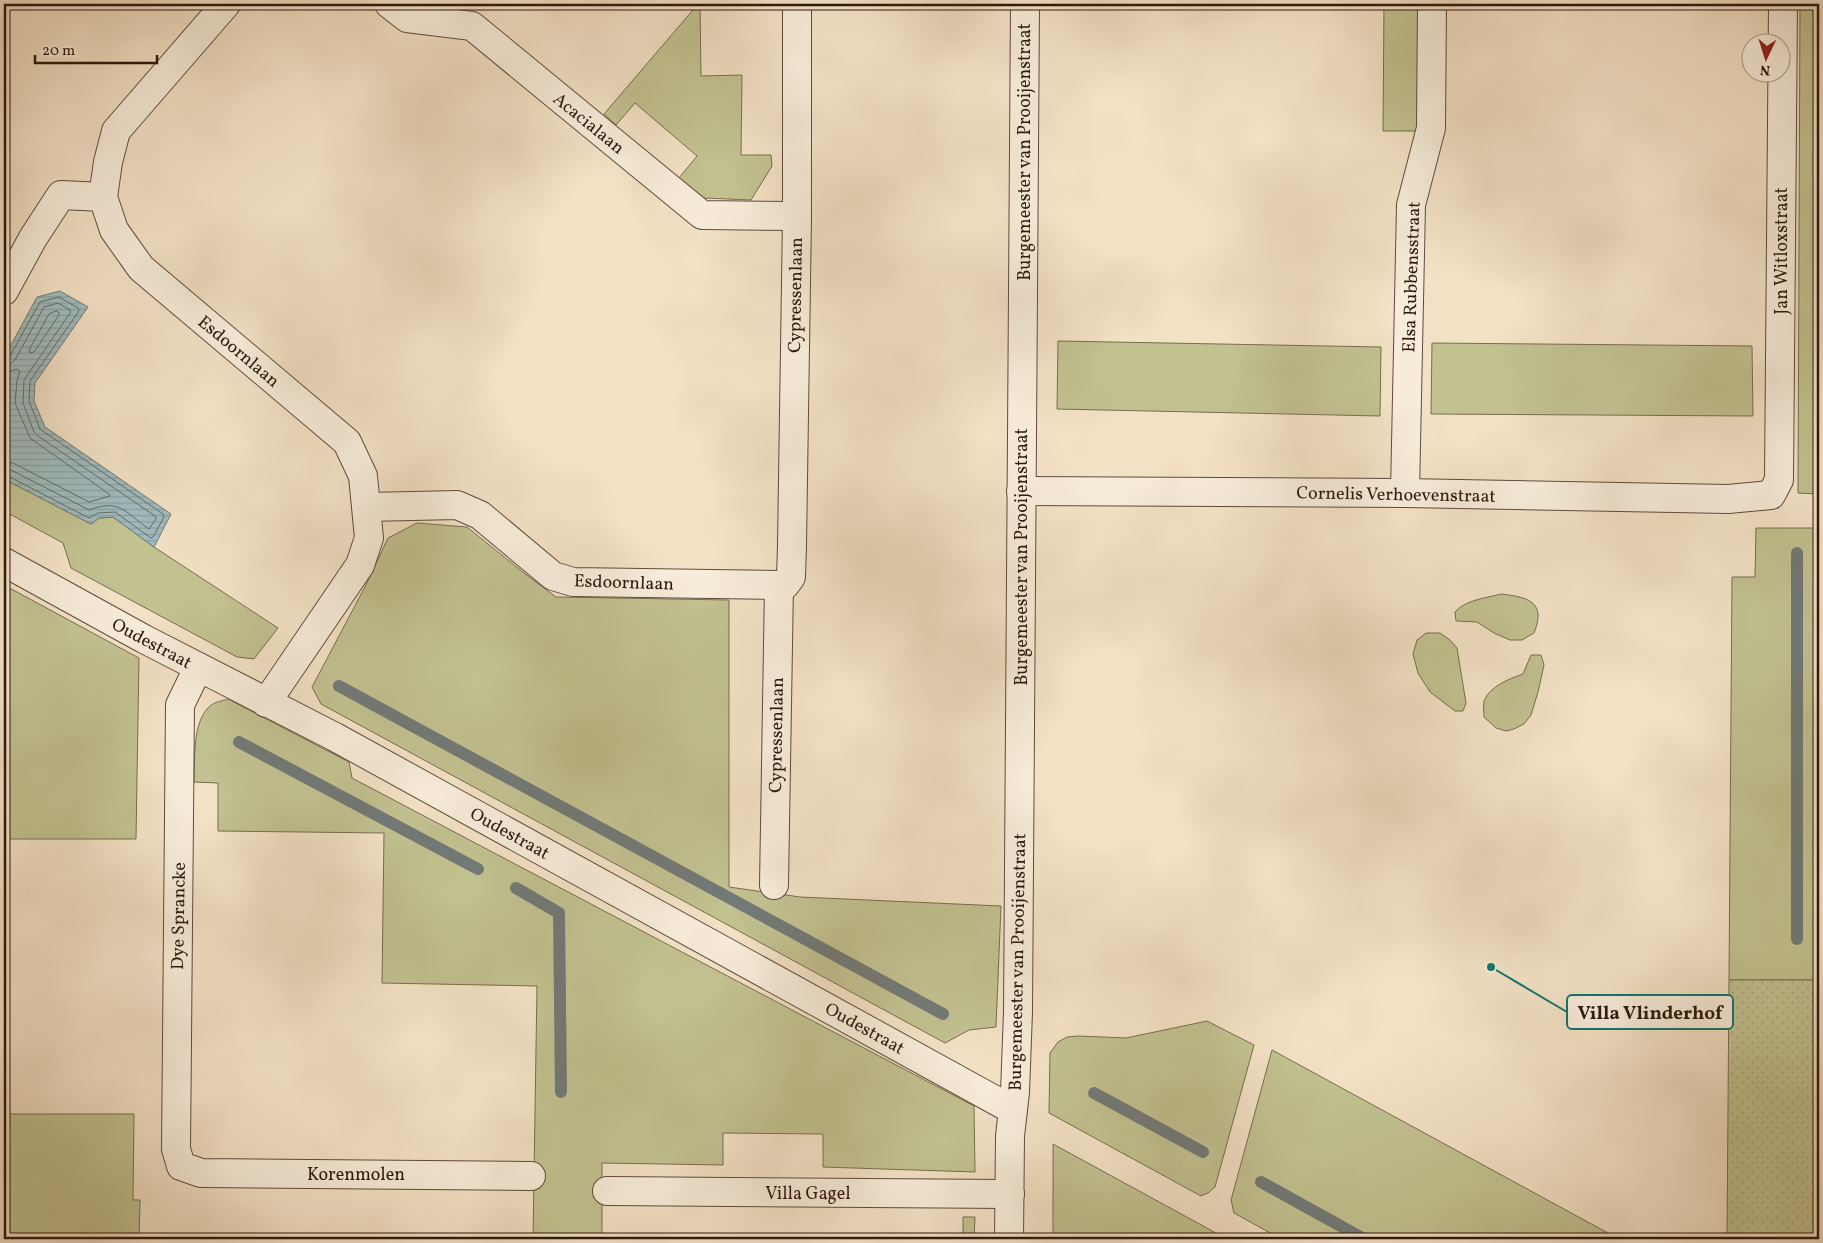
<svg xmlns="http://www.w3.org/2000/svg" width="1823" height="1243" font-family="Vollkorn,serif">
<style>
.green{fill:#c2c190;stroke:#786d4f}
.park{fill:url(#park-dots);stroke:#786d4f}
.water{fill:url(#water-rules);stroke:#727a77}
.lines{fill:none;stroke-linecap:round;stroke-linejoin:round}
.shore{stroke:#666a66;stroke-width:1}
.stream{stroke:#727a77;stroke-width:12}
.street-casing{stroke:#5f4b3c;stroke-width:30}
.street{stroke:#f7ecd9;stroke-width:28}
.labels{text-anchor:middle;stroke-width:4.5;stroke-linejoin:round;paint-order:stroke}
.street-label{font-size:18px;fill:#2e190e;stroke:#f7ecd9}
.leader{fill:none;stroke:#0f766e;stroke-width:2}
.callout-dot{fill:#0f766e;stroke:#f7ecd9;stroke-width:2}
.callout{fill:#f7ecd9;stroke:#0f766e;stroke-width:2}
.callout-label{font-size:19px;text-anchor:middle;font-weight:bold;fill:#2e190e}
</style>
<defs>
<pattern id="park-dots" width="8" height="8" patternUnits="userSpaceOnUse" patternTransform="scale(1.25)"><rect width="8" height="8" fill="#c2c190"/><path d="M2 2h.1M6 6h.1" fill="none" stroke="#a7a57b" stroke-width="1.8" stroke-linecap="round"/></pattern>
<pattern id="water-rules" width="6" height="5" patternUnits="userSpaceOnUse" patternTransform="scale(1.25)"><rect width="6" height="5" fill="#9fbbbd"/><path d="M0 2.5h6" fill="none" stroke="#89a0a1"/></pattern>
</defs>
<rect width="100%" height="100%" fill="#f3e1c5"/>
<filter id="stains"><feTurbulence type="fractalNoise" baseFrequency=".004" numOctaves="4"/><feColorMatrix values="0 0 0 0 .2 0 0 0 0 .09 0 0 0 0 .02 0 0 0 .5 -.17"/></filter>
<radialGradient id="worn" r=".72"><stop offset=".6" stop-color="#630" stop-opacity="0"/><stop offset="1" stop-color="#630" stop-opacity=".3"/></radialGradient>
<!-- green -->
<g class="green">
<path d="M698 4H700L701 76 742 75 741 155H771L772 166 751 200 704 198 679 178 697 156 635 103 616 125 604 114Z"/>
<path d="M1384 4H1420L1419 131H1383Z"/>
<path d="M1800 4H1819V494L1798 493Z"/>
<path d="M1058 341 1381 347 1380 416 1057 409Z"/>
<path d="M1432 343 1752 346 1753 416 1431 414Z"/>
<path d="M4 479 91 524 99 518 113 517 154 547 278 628 254 659 237 657 71 568 63 543 4 511Z"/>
<path d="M417 523 467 527 524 573 556 597 729 600V887L800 897 1001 906 996 1027 969 1030 945 1043 321 704 312 687 367 583 388 538Z"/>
<path d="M1756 528H1819V980H1729L1732 577H1755Z"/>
<path d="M4 585 139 658 136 839H4Z"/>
<path d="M1501 594C1527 597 1547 601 1534 633L1522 640H1510L1494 633 1477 622 1456 621 1455 612C1465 600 1486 598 1501 594Z"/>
<path d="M1426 633H1440L1450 640 1457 648 1466 703 1463 711H1455L1430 692 1418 673 1413 654 1417 640Z"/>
<path d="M1531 655H1541L1544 665 1538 692 1531 715 1524 724 1514 729 1506 731 1496 728 1484 717C1484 713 1483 706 1484 701 1490 686 1509 679 1523 674Z"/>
<path d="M228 699 349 762 352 778 974 1106 975 1172 823 1167V1134L723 1133V1165L602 1163V1239H533L537 986 382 983 384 833 218 831V783L194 782C195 761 192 721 210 706 214 702 222 701 228 699Z"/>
<path d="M1207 1021 1254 1045 1215 1187 1208 1193 1201 1196 1049 1113 1050 1053 1058 1042 1067 1037 1078 1036 1126 1038Z"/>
<path d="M1272 1050 1619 1239H1281L1234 1213 1231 1200Z"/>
<path d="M4 1114H134L133 1200H140L139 1239H4Z"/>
<path d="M1053 1144 1227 1239H1053Z"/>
<path d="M963 1217H975L974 1239H963Z"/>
</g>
<!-- park -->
<path class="park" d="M1729 980H1819V1239H1727Z"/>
<!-- water -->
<path class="water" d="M60 291 88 307 35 383 34 401 45 427 171 514 154 547 113 517 99 518 91 524 4 479V358L37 297Z"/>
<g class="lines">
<!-- shore -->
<g class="shore">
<path d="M57 311 59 313V315L34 352 30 353 29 350 49 314Z"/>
<path d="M4 359 10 356 40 302 59 297 78 308 79 311 30 381 29 401 40 429 163 514 164 517 153 537 151 538 115 512 98 513 89 518 8 476 4 475"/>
<path d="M4 365 10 364 15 360 44 307 58 303 70 310V313L24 380 23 403 34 432 38 436 155 516 156 519 149 529C125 513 121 498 89 510L11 470 4 469"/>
<path d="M4 373 17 369 20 371 17 381 15 403 30 438 109 494 110 496 89 502 13 463 4 461"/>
</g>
<!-- stream -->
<g class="stream">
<path d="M1797 553V939"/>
<path d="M339 686 943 1014"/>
<path d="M239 742 478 869"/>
<path d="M516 888 559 913 561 1092"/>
<path d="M1094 1093 1203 1152"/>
<path d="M1261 1182 1364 1239"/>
</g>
<!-- street casing -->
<g class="street-casing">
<g id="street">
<path d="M226 4 116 131 108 162 103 197 114 230 141 268 347 442 363 476 369 538 360 565 266 703"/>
<path d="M389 4 407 18 472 26 702 215 797 216"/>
<path d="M4 291 33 238 61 195 103 197"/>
<path d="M1021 491 1405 493 1728 499 1771 495 1779 480 1783 4"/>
<path d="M1405 493 1411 205 1431 128 1432 4"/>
<path d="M367 507 457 505 480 515 553 576 573 582 785 585 791 577 792 546 797 216V4"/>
<path d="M4 562 144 639 335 737 1013 1110"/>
<path d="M198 668 180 705 176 1149 181 1166 201 1173 531 1176"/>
<path d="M774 885 779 585"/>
<path d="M607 1191 1010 1194"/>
<path d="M1009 1239 1010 1136 1015 1092 1018 1012 1025 4"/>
</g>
</g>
<!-- street -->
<use href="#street" class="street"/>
</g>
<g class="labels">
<!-- street labels -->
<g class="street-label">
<text transform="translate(589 123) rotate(39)" y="6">Acacialaan</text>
<text transform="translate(1024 152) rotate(-90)" y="6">Burgemeester van Prooijenstraat</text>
<text transform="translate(1781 251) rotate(-90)" y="6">Jan Witloxstraat</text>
<text transform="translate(1411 277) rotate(-88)" y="6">Elsa Rubbensstraat</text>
<text transform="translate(795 295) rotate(-89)" y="6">Cypressenlaan</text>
<text transform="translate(239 351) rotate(40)" y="6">Esdoornlaan</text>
<text transform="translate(1396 494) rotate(1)" y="6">Cornelis Verhoevenstraat</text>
<text transform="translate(1021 557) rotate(-90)" y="6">Burgemeester van Prooijenstraat</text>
<text transform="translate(624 582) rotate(2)" y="6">Esdoornlaan</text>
<text transform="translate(152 643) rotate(28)" y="6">Oudestraat</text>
<text transform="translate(776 735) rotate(-89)" y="6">Cypressenlaan</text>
<text transform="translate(510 833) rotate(29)" y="6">Oudestraat</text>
<text transform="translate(178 916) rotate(-89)" y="6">Dye Sprancke</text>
<text transform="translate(1017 962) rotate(-89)" y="6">Burgemeester van Prooijenstraat</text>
<text transform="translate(865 1028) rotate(29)" y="6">Oudestraat</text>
<text x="356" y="1180">Korenmolen</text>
<text x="808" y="1199">Villa Gagel</text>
</g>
</g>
<!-- callouts -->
<path class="leader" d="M1491 967L1567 1012"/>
<circle class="callout-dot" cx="1491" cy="967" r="5"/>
<rect class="callout" x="1567" y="995" width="166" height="34" rx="5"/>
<g class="callout-label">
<text x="1650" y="1019">Villa Vlinderhof</text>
</g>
<!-- margin -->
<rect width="1823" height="1243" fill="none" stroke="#f3e1c5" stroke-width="20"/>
<rect x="5" y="5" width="1813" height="1233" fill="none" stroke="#2e190e" stroke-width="2.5"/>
<rect x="10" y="10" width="1803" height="1223" fill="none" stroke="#2e190e"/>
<!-- north arrow -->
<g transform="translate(1766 58) rotate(184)"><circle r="24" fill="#f7ecd9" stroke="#a79888"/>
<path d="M0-4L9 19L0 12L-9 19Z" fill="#8f2418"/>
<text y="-8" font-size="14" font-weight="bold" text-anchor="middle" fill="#2e190e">N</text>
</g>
<!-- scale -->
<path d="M35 55v8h122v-8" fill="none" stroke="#2e190e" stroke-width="2.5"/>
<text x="42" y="55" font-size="15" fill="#2e190e" stroke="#f7ecd9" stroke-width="4" paint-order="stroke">20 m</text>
<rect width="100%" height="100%" filter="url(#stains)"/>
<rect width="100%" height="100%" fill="url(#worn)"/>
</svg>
